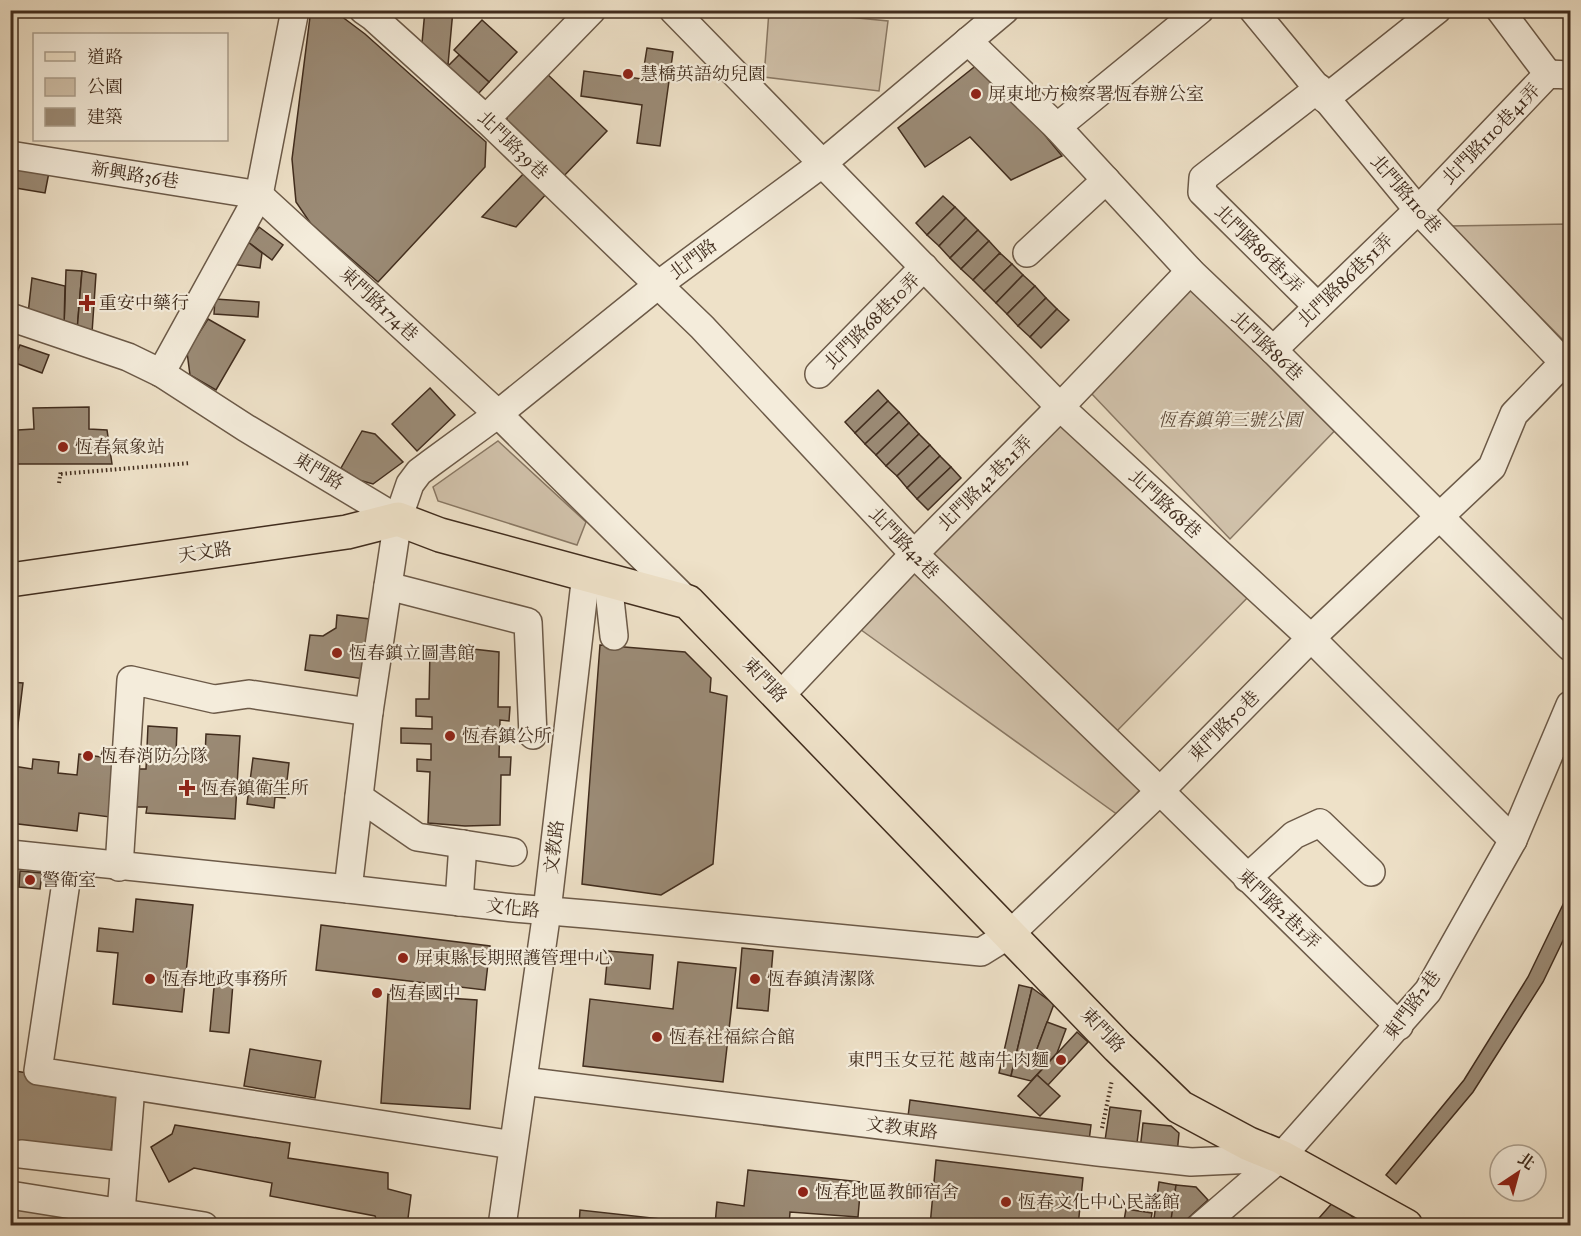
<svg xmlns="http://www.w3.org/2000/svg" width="1581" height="1236" font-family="'IM FELL Great Primer','Noto Serif TC',serif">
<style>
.green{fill:#d1c2ab;stroke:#897864;stroke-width:1.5}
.building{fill:#9b8b76;stroke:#412d1e;stroke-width:1.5}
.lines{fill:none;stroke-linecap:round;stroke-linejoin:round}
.minor-casing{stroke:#6c5a48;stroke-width:30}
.major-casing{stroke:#412d1e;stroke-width:36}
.path{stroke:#412d1e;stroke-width:4;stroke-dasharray:1.5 3;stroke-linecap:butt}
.minor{stroke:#f4ecdb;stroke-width:27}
.major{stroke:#eee1c8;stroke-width:33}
.poi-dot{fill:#8f2418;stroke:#f4ecdb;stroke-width:2}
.labels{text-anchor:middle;stroke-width:4.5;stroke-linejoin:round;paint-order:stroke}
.poi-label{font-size:18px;fill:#412d1e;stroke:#f4ecdb;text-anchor:start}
.street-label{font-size:18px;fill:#412d1e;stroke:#f4ecdb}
.park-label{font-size:18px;font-style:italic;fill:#5e4b3a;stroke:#f4ecdb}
</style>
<rect width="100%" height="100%" fill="#eee1c8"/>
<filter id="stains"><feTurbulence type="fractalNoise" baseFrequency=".00333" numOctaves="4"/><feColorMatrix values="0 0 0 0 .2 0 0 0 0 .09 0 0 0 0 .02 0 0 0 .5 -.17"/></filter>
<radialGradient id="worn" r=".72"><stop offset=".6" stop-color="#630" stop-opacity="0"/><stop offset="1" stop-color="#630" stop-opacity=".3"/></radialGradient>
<!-- green -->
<g class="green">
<path d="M769 11H787L888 21 879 91 764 77Z"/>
<path d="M1570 224V347L1450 226Z"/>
<path d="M1199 275 1347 418 1230 539 1090 392Z"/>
<path d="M1075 407 1253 592 1113 735 1150 778 1118 815 857 627Z"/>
<path d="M498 441 586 522 577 545 438 501 433 487Z"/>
<path d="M11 1209 123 1225H11Z"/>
</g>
<!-- building -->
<g class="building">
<path d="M321 10H333L365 34 486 142 485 167 378 282 311 224 296 202 292 159 310 17Z"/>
<path d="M425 10H453L448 65 422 43Z"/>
<path d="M482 20 517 52 489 82 454 50Z"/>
<path d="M647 48 673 52 660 146 637 143 642 105 581 96 584 71 642 79Z"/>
<path d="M459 55 489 82 478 94 448 66Z"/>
<path d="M983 60 1062 156 1011 180 970 137 925 167 898 128Z"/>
<path d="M545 72 607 131 561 179 511 130 507 120 508 110Z"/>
<path d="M10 160 50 167 45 193 10 187Z"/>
<path d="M526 171 548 192 516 227 482 217Z"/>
<path d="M943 196 955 207 927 235 916 223Z"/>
<path d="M955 207 966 218 939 246 927 235Z"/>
<path d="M966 218 978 230 950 258 939 246Z"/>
<path d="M259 227 283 245 272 260 248 242Z"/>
<path d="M978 230 989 241 961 269 950 258Z"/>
<path d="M989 241 1000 253 973 280 961 269Z"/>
<path d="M248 242 262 253 260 268 231 264Z"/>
<path d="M1000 253 1012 264 984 291 973 280Z"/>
<path d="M1012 264 1023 275 996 303 984 291Z"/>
<path d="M66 270 82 271 77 331 64 327Z"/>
<path d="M82 271 96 274 92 333 77 331Z"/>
<path d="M1023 275 1035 286 1007 314 996 303Z"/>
<path d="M32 278 65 286 64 327 28 314Z"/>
<path d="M1035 286 1046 298 1018 326 1007 314Z"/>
<path d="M1046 298 1057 309 1030 337 1018 326Z"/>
<path d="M215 299 259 302 258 317 214 314Z"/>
<path d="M1057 309 1069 320 1041 348 1030 337Z"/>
<path d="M208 319 245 340 216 390 190 375 187 352Z"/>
<path d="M20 345 49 355 42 373 13 362Z"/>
<path d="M430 388 455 415 417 451 392 424Z"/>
<path d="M878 390 888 401 855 433 845 422Z"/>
<path d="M888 401 899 412 865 444 855 433Z"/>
<path d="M89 407V429L107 430 112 464H17L18 430 34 429 33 408Z"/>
<path d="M899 412 909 423 876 455 865 444Z"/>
<path d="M909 423 919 434 886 466 876 455Z"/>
<path d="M362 431 375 434 403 462 373 484 359 480 341 468Z"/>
<path d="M919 434 930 445 897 476 886 466Z"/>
<path d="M930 445 940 456 907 488 897 476Z"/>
<path d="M940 456 951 467 917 499 907 488Z"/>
<path d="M951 467 961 478 928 510 917 499Z"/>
<path d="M337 615 370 619 364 679 305 670 310 635 323 636 336 628Z"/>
<path d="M600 645 685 652 711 678 710 692 727 696 713 864 661 895 582 884Z"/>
<path d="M464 648 499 652 498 707H510L509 721 500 720 499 757H511L510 775H501L500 825 465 826 428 823 430 772 417 771V759L431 760V744L401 743V728L432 729V717L416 716V699H429L430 650Z"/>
<path d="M10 682 23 683 13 766 32 769 33 759 59 762 58 773 77 775 79 754 117 759 110 817 79 813 77 831 10 823Z"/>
<path d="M148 726 177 728 176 754 205 756 206 734 240 736 235 819 146 813 147 807H136L138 769H146Z"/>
<path d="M253 758 289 763 285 798 275 797 274 808 247 804Z"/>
<path d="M20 871 42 873 40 889 19 887Z"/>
<path d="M1570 890V926L1543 982 1473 1092 1396 1184 1386 1175 1464 1080 1528 977Z"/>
<path d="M136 899 193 905 182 1012 113 1004 118 953 97 951 99 928 133 932Z"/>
<path d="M321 925 490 946 485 990 316 970Z"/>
<path d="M742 948 773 951 768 1011 737 1008Z"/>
<path d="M608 951 653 955 650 989 605 984Z"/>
<path d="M678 962 736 968 723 1082 583 1066 590 999 673 1009Z"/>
<path d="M215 976 225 977 224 982 233 983 229 1033 210 1031Z"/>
<path d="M1019 985 1032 988 1011 1076 999 1073Z"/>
<path d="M1032 988 1054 1004 1034 1057 1044 1067 1031 1081 1011 1076Z"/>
<path d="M388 994 477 1000 470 1109 381 1103Z"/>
<path d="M1047 1022 1066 1029 1057 1053 1044 1067 1034 1057Z"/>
<path d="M1077 1032 1088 1042 1048 1085 1037 1075Z"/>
<path d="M250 1049 321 1061 315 1098 244 1086Z"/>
<path d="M15 1071 78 1081 76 1091 119 1098 110 1157 10 1142V1089Z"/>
<path d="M1037 1075 1060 1096 1040 1116 1018 1096Z"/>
<path d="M910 1100 1091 1125 1088 1149 907 1125Z"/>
<path d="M1110 1107 1141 1111 1136 1151 1104 1147Z"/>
<path d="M1143 1123 1171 1126 1179 1133 1177 1154 1140 1150Z"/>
<path d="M175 1125 290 1143 288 1158 388 1173V1189L411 1195 407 1226H379L375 1216 270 1196 272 1183 194 1168 169 1182 151 1147 172 1134Z"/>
<path d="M936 1160 1083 1178 1078 1226H930Z"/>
<path d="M748 1170 861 1182 858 1217 790 1212 789 1226H579L580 1210 715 1225 717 1202 744 1206Z"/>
<path d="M1159 1182 1176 1185 1171 1226H1153Z"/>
<path d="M1176 1185 1196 1187 1208 1200 1185 1221 1171 1220Z"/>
<path d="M1334 1201 1356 1220 1351 1226H1312Z"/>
<path d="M1126 1209 1152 1213 1150 1226H1123Z"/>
</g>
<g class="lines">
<!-- minor casing -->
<g class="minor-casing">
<g id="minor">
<path d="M363 10 373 17 486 119 702 327 914 554 1160 791 1399 1026"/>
<path d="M673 10 1060 407 1311 638 1513 840"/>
<path d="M1253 10 1418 210 1570 369"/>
<path d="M1500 10 1548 74"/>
<path d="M968 41 1057 127 1190 271 1273 350 1570 647"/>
<path d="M1325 99 1437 10"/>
<path d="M486 119 592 10"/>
<path d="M1057 127 1200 10"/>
<path d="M10 155 259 195"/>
<path d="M259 195 498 414 688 602"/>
<path d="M1027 253 1106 180"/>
<path d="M1317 306 1202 192 1203 178 1319 88"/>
<path d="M10 317 128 357 161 373 246 428 398 519"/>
<path d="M1273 350 1418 210 1548 74 1570 75"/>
<path d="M161 373 259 195 295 10"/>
<path d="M819 374 924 267"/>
<path d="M608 581 614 636"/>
<path d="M388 586 528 622 533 735"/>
<path d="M780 696 914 554 1060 407 1190 271"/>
<path d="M359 797 417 837 513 852"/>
<path d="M10 854 348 889 514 908 598 915 981 952 1010 934 1160 791 1311 638 1492 467 1514 414 1564 362"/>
<path d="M69 862 38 1071 513 1145"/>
<path d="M119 867 131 680 214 699 249 694 369 712"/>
<path d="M1247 878 1294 835 1320 823 1371 872"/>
<path d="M348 889 369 712 398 519 410 484 419 472 431 463 498 414 658 285 823 163 1005 10"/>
<path d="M459 902 463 844"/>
<path d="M523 1081 1098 1152 1191 1162 1279 1158"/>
<path d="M21 1154 124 1166"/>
<path d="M10 1195 204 1226"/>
<path d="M121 1212 131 1086"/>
<path d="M502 1226 547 911 586 574"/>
<path d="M1201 1226 1281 1157 1428 991 1513 840 1570 705"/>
</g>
</g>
<!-- major casing -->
<g class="major-casing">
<path id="major" d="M10 580 347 532 398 519 440 535 688 602 1118 1047 1180 1107 1249 1144 1281 1157 1406 1226"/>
</g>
<!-- path -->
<g class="path">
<path d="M61 474 190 463"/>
<path d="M59 483 61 470"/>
<path d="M1102 1128 1112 1080"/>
<path d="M1304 1225V1226"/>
</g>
<!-- minor -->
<use href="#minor" class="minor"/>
<!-- major -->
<use href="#major" class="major"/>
</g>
<!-- markers -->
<g class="poi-dot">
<circle cx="628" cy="74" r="6"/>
<circle cx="976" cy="94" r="6"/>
<path d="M84 294h6v6h6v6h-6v6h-6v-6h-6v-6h6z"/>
<circle cx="63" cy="447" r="6"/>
<circle cx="337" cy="653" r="6"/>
<circle cx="450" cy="736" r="6"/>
<circle cx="88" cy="756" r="6"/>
<path d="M184 779h6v6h6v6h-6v6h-6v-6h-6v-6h6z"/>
<circle cx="30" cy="880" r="6"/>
<circle cx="403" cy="958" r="6"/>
<circle cx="150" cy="979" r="6"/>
<circle cx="755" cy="979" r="6"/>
<circle cx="377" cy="993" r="6"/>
<circle cx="657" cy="1037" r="6"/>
<circle cx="1061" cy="1060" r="6"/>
<circle cx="803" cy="1192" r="6"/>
<circle cx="1006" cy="1202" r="6"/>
</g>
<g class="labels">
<!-- poi labels -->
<g class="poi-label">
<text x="640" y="80">慧橋英語幼兒園</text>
<text x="988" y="100">屏東地方檢察署恆春辦公室</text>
<text x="99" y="309">重安中藥行</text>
<text x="75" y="453">恆春氣象站</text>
<text x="349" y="659">恆春鎮立圖書館</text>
<text x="462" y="742">恆春鎮公所</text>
<text x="100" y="762">恆春消防分隊</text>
<text x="201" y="794">恆春鎮衛生所</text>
<text x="42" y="886">警衛室</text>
<text x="415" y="964">屏東縣長期照護管理中心</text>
<text x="162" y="985">恆春地政事務所</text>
<text x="767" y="985">恆春鎮清潔隊</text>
<text x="389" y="999">恆春國中</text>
<text x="669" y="1043">恆春社福綜合館</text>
<text x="1049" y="1066" text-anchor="end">東門玉女豆花 越南牛肉麵</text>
<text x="815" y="1198">恆春地區教師宿舍</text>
<text x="1018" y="1208">恆春文化中心民謠館</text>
</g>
<!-- street labels -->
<g class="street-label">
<text transform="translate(1491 134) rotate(-46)" y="6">北門路110巷41弄</text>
<text transform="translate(513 145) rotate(44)" y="6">北門路39巷</text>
<text transform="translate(135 175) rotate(9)" y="6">新興路36巷</text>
<text transform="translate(1406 194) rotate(49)" y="6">北門路110巷</text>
<text transform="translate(1259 249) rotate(45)" y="6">北門路86巷1弄</text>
<text transform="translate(693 259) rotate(-37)" y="6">北門路</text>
<text transform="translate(1345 280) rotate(-44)" y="6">北門路86巷51弄</text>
<text transform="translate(379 304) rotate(43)" y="6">東門路174巷</text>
<text transform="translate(872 321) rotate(-45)" y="6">北門路68巷10弄</text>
<text transform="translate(1267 346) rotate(44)" y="6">北門路86巷</text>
<text transform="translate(319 471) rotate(31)" y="6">東門路</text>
<text transform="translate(985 483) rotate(-45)" y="6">北門路42巷21弄</text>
<text transform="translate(1165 504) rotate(43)" y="6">北門路68巷</text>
<text transform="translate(904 543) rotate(46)" y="6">北門路42巷</text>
<text transform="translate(205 552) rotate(-8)" y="6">天文路</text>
<text transform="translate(765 680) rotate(46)" y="6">東門路</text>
<text transform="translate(1224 726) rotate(-45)" y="6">東門路50巷</text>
<text transform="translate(554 847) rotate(-83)" y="6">文教路</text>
<text transform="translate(513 908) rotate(6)" y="6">文化路</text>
<text transform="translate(1279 909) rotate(44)" y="6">東門路2巷1弄</text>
<text transform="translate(1412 1005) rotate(-53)" y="6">東門路2巷</text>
<text transform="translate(1103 1030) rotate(46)" y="6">東門路</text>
<text transform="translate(902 1128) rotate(7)" y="6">文教東路</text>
</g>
<!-- park labels -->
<g class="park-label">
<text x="1230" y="426">恆春鎮第三號公園</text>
</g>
</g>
<!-- margin -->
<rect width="1581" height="1236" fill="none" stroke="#eee1c8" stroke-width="36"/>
<rect x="12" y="12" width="1557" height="1212" fill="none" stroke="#412d1e" stroke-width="3"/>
<rect x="18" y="18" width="1545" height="1200" fill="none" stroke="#412d1e" stroke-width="1.5"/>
<!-- legend -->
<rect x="33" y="33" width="195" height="108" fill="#f4ecdb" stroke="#aca08f" stroke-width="1.5"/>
<rect x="45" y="52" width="30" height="9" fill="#eee1c8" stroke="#aca08f" stroke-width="1.5"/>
<text x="87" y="63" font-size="18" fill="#412d1e">道路</text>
<rect x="45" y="78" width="30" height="18" fill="#d1c2ab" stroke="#aca08f" stroke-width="1.5"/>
<text x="87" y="93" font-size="18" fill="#412d1e">公園</text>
<rect x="45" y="108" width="30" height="18" fill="#9b8b76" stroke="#aca08f" stroke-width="1.5"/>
<text x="87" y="123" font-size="18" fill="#412d1e">建築</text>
<!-- north arrow -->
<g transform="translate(1518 1173) rotate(36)"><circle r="28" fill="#f4ecdb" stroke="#aca08f" stroke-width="1.5"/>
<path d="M0-4.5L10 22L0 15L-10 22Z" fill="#8f2418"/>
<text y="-9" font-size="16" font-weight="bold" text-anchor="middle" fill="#412d1e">北</text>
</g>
<rect width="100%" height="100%" filter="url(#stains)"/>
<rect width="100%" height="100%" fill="url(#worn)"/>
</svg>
